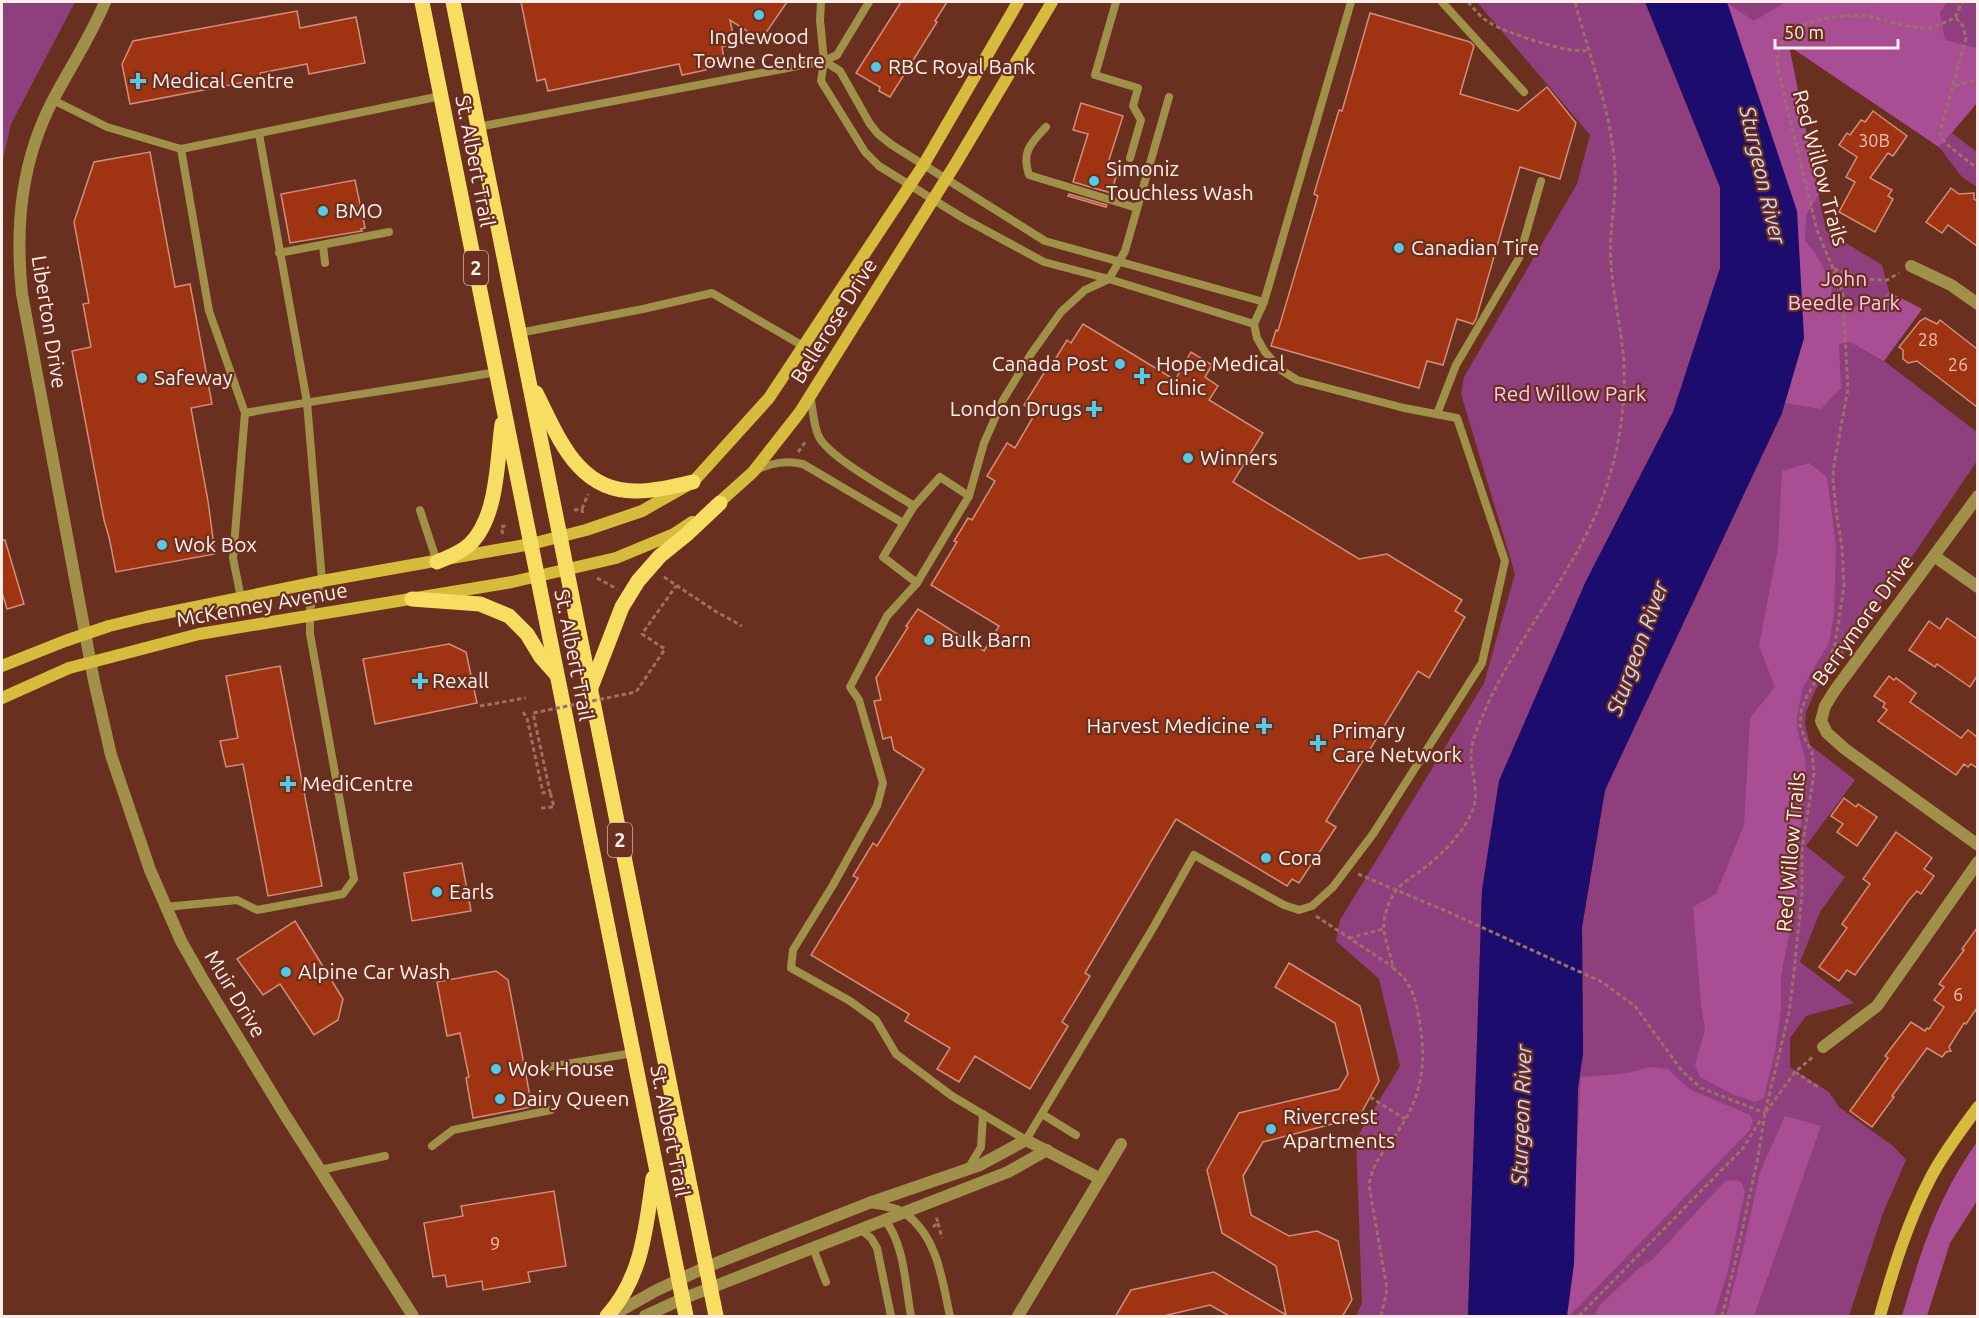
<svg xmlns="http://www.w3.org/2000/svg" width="1979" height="1318" font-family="Ubuntu,sans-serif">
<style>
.green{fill:#903f7e}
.forest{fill:#a94d95}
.water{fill:#1c0c6d}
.building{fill:#a03311;stroke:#d18e7b;stroke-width:1.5}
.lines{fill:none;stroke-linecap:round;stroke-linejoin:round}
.path{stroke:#9c7065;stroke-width:3;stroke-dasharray:4.5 3;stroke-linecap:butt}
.service{stroke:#a19049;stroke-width:8}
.minor{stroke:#a19049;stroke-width:12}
.tertiary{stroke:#a19049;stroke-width:12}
.secondary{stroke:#d6bb3d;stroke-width:12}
.primary{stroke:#f8dd63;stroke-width:15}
.path-bridge{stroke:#9c7065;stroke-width:3;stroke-dasharray:4.5 3;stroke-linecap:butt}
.poi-dot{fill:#58c8e4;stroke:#692f1f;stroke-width:2}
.labels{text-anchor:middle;stroke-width:4.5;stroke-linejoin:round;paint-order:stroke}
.number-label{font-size:18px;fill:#e6bfb4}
.shield{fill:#692f1f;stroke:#d1b5ad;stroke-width:1.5}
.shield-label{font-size:20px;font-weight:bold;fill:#fdeeea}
.poi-label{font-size:21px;fill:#fdeeea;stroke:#692f1f;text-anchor:start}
.street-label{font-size:21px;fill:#fdeeea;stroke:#692f1f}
.park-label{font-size:21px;fill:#fbc9ed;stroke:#692f1f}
.water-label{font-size:22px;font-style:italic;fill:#d2d7f1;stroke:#692f1f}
</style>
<rect width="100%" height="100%" fill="#692f1f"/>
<!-- green -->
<g class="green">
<path d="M2 2H75L11 124 2 164Z"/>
<path d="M1477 2H1645L1720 187V268L1673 412 1586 581 1499 781 1482 890 1468 1316H1356L1362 1303 1356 1139 1400 1066 1379 979 1336 941 1340 920 1484 683 1515 574 1461 394 1464 377 1577 184 1590 135Z"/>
<path d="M1727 2H1977V103L1952 133 1977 152V187L1962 177 1939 147 1789 46 1826 231 1882 265 1889 292 1922 309 1884 361 1977 432V461L1872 616 1816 689 1806 712 1805 724 1810 745 1855 780 1806 846 1845 877 1820 912 1800 962 1854 1003 1806 1016 1790 1038V1067L1829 1092 1839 1107 1893 1146 1906 1160 1883 1213 1849 1316H1567L1574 1264 1578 1088 1583 1053 1582 927 1605 790 1782 413Z"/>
</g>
<!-- forest -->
<g class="forest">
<path d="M1786 2H1947L1940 12 1945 40 1977 48V103L1939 147 1789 46 1819 195 1806 215 1805 241C1824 261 1831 284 1836 310L1874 304 1889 292 1922 309 1884 361 1850 342 1839 344 1841 388 1821 409 1785 403 1804 338 1797 211 1727 3 1754 21Z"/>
<path d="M1809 463 1827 477 1836 545 1834 615 1829 643 1803 687 1797 716V729L1805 758 1807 781 1798 845 1797 892 1781 976V1009L1775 1051 1764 1098 1755 1102 1732 1094 1700 1077 1695 1065 1705 1030 1701 1004 1693 907 1716 894 1744 825 1750 718 1775 687 1759 646 1778 547 1782 471Z"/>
<path d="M1652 1067 1668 1069 1689 1089 1750 1115 1753 1121 1750 1130 1569 1316H1567L1581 1077 1621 1074Z"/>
<path d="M1785 1116 1821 1126 1754 1316H1726L1743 1249 1760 1172Z"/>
<path d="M1977 1142V1201L1950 1243 1927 1316H1902C1921 1251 1937 1198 1977 1142Z"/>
<path d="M1733 1180 1741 1182 1745 1191 1728 1271 1714 1316H1594L1600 1305 1638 1269 1653 1259 1725 1181Z"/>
</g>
<!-- water -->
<path class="water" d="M1645 2H1727L1797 211 1804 338 1782 413 1605 790 1582 927 1583 1053 1578 1088 1574 1264 1567 1316H1468L1482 890 1499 781 1586 581 1673 412 1720 268V187Z"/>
<!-- building -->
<g class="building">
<path d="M521 2H787L761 40 730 20 735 44 722 47 724 59 705 63 706 70 682 75 679 64 548 91 545 79 537 81Z"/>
<path d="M901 2H947L935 21 937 22 890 97 879 91 880 87 856 73Z"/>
<path d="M297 11 300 28 356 17 365 63 309 74 307 64 260 73 261 79 130 104 122 64 133 41Z"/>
<path d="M1370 13 1470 42 1474 46 1460 94 1518 111 1547 87 1576 123 1560 179 1520 167 1476 319 1473 324 1457 319 1443 365 1427 361 1419 388 1271 346 1276 330 1278 331 1318 196 1314 194 1339 110 1342 111Z"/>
<path d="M1081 103 1123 116 1108 163 1119 167 1111 193 1073 182 1088 134 1073 130Z"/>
<path d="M1873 111 1907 136 1893 156 1888 153 1870 178 1892 190 1888 196 1893 199 1875 232 1839 212 1855 182 1846 177 1857 157 1839 145 1847 133 1850 135 1861 120 1865 122Z"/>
<path d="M150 152 175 287 190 284 212 404 191 408 208 501 215 554 116 572 109 537 104 520 72 351 91 347 83 304 89 303 74 222 94 162Z"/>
<path d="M355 180 365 228 361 229 362 231 290 243 281 194Z"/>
<path d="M1951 188 1959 194 1974 193V199L1977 201V246L1948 225 1942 233 1926 222Z"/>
<path d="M1069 194 1107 205 1106 207 1068 196Z"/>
<path d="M1925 318 1937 324 1940 320 1977 349V407L1917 361 1908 363 1903 359V350L1899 347 1920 321Z"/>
<path d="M1083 324 1175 380 1191 352 1212 365 1205 377 1218 386 1209 400 1263 433 1233 482 1359 559 1387 554 1462 600 1455 611 1465 617 1429 678 1418 671 1326 821 1336 827 1299 883 1292 879 1287 886 1176 819 1085 973 1090 976 1062 1022 1068 1026 1030 1089 975 1056 959 1082 937 1069 950 1048 905 1021 909 1014 811 955 858 878 853 876 873 843 877 846 924 769 894 750 891 737 883 739 874 701 881 700 876 678 908 627 906 626 918 609 984 651 999 626 931 585 957 542 954 541 968 518 972 520 995 481 987 476 1007 443 1015 448 1036 412 1024 405 1049 365 1051 366 1067 340 1071 343Z"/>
<path d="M2 540H5L24 604 7 609 2 593Z"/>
<path d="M1947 618 1977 639V676L1970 687 1937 664 1935 667 1909 650 1929 621 1940 629Z"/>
<path d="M449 644 466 652 477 703 375 724 363 659Z"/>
<path d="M280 666 322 886 268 896 243 764 226 767 220 741 238 738 226 676Z"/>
<path d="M1889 676 1894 680 1896 678 1916 693 1910 702 1961 738 1968 730 1977 737V768L1971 764 1968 767 1964 764 1956 775 1878 721 1887 710 1883 707 1885 703 1874 696Z"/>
<path d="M1844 798 1856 807 1858 804 1877 817 1857 846 1837 832 1843 824 1831 816Z"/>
<path d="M1896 832 1932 858 1924 869 1934 876 1921 894 1917 891 1909 900 1855 975 1847 970 1839 981 1819 967 1847 928 1842 924 1870 884 1863 879Z"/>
<path d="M462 863 471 911 412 921 404 873Z"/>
<path d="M295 921 343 999 338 1020 314 1035 280 984 263 995 237 959Z"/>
<path d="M1977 928V1008L1966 1024 1964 1023 1949 1047 1951 1051 1946 1052 1942 1057 1927 1048 1892 1096 1894 1097 1872 1127 1850 1111 1888 1058 1885 1056 1911 1022 1925 1031 1927 1028 1929 1029 1944 1007 1934 1000 1944 987 1939 984 1964 950 1962 949Z"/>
<path d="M1289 963 1360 1006 1379 1081 1359 1117 1263 1142 1243 1176 1251 1215 1289 1236 1317 1231 1338 1241 1352 1300 1342 1317H1231L1210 1305 1159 1317H1115L1131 1290 1214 1272 1286 1315 1276 1266 1222 1233 1207 1170 1239 1113 1339 1089 1348 1074 1335 1023 1275 987Z"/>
<path d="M496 971 508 980 532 1107 473 1118 466 1078 469 1077 460 1033 447 1036 437 982Z"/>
<path d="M554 1191 566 1266 528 1272 530 1282 483 1290 482 1281 447 1287 445 1275 433 1277 424 1223 463 1216 461 1206Z"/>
</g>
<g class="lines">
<!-- path -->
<g class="path">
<path d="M1468 2C1475 10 1482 19 1492 24 1506 33 1573 55 1587 50"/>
<path d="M1956 18 1963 26 1966 38 1940 133 1945 143 1978 169"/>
<path d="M1955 86 1978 79"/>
<path d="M1834 269 1867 279 1887 280 1899 273"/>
<path d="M798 452 806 441"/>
<path d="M582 509 588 494"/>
<path d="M574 510 582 509 583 515"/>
<path d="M503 534 501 527 508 525"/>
<path d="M664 577 715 611 742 626"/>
<path d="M597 578 617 589"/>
<path d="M480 706 526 698"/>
<path d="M523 712 527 718"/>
<path d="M541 808 554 807 550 792"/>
<path d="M1358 874 1446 911 1602 982 1635 1006 1682 1071 1701 1088 1765 1113"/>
<path d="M1316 916 1393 967"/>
<path d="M1349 938 1384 929"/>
<path d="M1795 1072 1818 1087"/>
<path d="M1370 1097 1405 1119"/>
<path d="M1766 1112 1795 1072 1814 1056"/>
<path d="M938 1223 942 1238"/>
<path d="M933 1227 938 1223 936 1216"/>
<path d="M1381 1316 1387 1289 1369 1185C1373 1163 1381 1155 1394 1137 1421 1100 1428 1065 1419 1019 1416 999 1411 981 1393 968 1391 953 1382 935 1384 922 1385 911 1391 896 1398 888 1405 881 1415 875 1423 869 1442 854 1464 833 1473 809 1479 792 1472 775 1471 757 1471 747 1474 736 1478 727 1507 651 1562 590 1595 516 1617 467 1628 406 1623 352 1620 323 1613 293 1611 264 1608 232 1617 201 1615 170 1612 113 1589 56 1575 2"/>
<path d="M1579 1316 1743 1148 1762 1118"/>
<path d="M1722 1316 1734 1267 1758 1157 1765 1113 1789 1013 1792 990 1802 894V849L1814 773 1812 751 1806 742 1800 725 1801 711 1807 696 1830 657 1835 644 1844 587 1842 548 1836 510 1833 479 1834 465 1848 389 1843 300 1842 290 1817 230 1778 70C1776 56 1779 42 1790 32 1804 20 1848 13 1866 16 1885 19 1905 28 1925 28 1937 28 1944 22 1955 18L1962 2"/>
</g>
<!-- service -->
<g class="service">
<path d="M821 2 820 20 824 61 821 81 865 152 879 166 963 218 1044 262 1109 279 1254 324"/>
<path d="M1116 2 1095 75 1138 88 1133 106 1141 120 1130 158"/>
<path d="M1442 2 1524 92"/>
<path d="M824 61 840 71 870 124 878 134 892 145 1045 241 1264 302"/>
<path d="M1169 97 1125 251 1109 279 1085 290 1061 312 1031 354 1003 400 984 443 969 496 917 583 887 616 850 687 859 700 883 783 877 806 833 885 793 950 791 968 850 1001 876 1020 896 1054 952 1096 1026 1140 1153 928 1194 855 1284 905 1299 910 1312 906 1333 887 1373 834 1482 663 1505 561 1457 418 1404 408 1297 380 1281 370 1265 352 1257 338 1254 324 1264 302 1351 2"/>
<path d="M53 100 107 127 181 149 209 311 245 413 233 558 241 598"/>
<path d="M478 127 824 61 837 55 869 2"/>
<path d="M1046 127C1031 143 1021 152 1029 175L1137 208"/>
<path d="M181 149 441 96"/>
<path d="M323 245 325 263"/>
<path d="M279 253 389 232"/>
<path d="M519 333 643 309 712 293 803 346"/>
<path d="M810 395C813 408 813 425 819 437 830 458 892 492 914 506"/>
<path d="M245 413C329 398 413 387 496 372"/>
<path d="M1437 414 1456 365 1519 258 1541 181"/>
<path d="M756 470C772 463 786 460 803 464L903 523"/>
<path d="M420 510 437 562"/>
<path d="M917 583 883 557 914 506 940 477 969 496"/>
<path d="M166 907 237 900 257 910 343 894 354 879 310 634V608L322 581 307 402 259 134"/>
<path d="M542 1068 633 1053"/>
<path d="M1042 1114 1076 1135"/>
<path d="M432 1146 453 1130 551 1110"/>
<path d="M968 1169 981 1147 983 1114"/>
<path d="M320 1170 385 1156"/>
<path d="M870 1204C880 1206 898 1207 906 1214 938 1238 942 1280 950 1316"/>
<path d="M885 1220C905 1246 905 1285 911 1316"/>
<path d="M861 1230 871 1238 877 1248 891 1316"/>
<path d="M813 1248 826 1282"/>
</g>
<!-- minor -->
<g class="minor">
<path d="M1911 266 1951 285 1978 304"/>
<path d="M1978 496 1835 690 1825 706 1821 721 1827 733 1845 749 1978 845"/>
<path d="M1934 556 1978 587"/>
<path d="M1823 1047 1877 1006 1978 862"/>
<path d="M706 1267 869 1203 980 1165 1026 1140 1099 1178"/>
<path d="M710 1288 1008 1172 1047 1150"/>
<path d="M1018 1316 1121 1144"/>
</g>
<!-- tertiary -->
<g class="tertiary">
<path d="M105 2C91 36 71 66 54 98 21 160 15 226 22 294L94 681 111 755 150 870 181 941 202 978 285 1115 413 1316"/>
<path d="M611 1316 655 1291 706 1267"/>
<path d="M645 1316 682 1299 710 1288"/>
</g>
<!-- secondary -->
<g class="secondary">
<path d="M714 507 753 472 800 412 956 163 1052 2"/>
<path d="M2 666 65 641 109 626 146 617 322 581 531 544 586 530 642 511 693 482 769 398 924 164 1018 2"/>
<path d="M2 698 69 668 199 634 512 582 616 558 674 534 692 522"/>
<path d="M1880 1316C1893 1269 1908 1221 1931 1177 1944 1152 1961 1130 1978 1107"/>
</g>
<!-- primary -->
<g class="primary">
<path d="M422 2 686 1316"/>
<path d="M453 2 716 1316"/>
<path d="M536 393C559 438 578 493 638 491 657 491 675 486 693 482"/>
<path d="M437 562C448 557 461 553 470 544 498 517 497 460 502 424"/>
<path d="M412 599 480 604 509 616 527 634 541 657 556 674"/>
<path d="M590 690 622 607 638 581 660 556 686 535 720 503"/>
<path d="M607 1316C642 1278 646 1228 653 1178"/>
</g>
<!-- path-bridge -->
<path class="path-bridge" d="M527 718 543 793 550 792 533 713 636 692 665 649 642 634 676 586"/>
</g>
<!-- markers -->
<g class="poi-dot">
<circle cx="759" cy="15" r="6"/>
<circle cx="876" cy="67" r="6"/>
<path d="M135 72h6v6h6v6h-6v6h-6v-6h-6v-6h6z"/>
<circle cx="1094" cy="181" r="6"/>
<circle cx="323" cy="211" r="6"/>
<circle cx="1399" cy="248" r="6"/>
<circle cx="1120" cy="364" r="6"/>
<path d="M1139 367h6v6h6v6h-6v6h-6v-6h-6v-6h6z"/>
<circle cx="142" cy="378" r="6"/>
<path d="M1091 400h6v6h6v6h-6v6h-6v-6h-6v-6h6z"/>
<circle cx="1188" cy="458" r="6"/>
<circle cx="162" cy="545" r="6"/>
<circle cx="929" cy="640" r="6"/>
<path d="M417 672h6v6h6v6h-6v6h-6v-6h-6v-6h6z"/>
<path d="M1261 717h6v6h6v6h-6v6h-6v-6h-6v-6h6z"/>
<path d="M1315 734h6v6h6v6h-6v6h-6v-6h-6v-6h6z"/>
<path d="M285 775h6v6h6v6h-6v6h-6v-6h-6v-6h6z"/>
<circle cx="1266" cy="858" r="6"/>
<circle cx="437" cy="892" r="6"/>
<circle cx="286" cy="972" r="6"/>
<circle cx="496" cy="1069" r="6"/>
<circle cx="500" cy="1099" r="6"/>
<circle cx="1271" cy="1129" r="6"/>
</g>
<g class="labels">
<!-- number labels -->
<g class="number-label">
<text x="1874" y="147">30B</text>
<text x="1928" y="346">28</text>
<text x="1958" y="371">26</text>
<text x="1958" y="1001">6</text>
<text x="495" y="1250">9</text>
</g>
<!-- shield labels -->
<g class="shield">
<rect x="464" y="251" width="24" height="34" rx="4.5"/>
<rect x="608" y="823" width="24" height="34" rx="4.5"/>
</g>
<g class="shield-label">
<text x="476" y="275">2</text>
<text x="620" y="847">2</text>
</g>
<!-- poi labels -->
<g class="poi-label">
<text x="759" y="44" text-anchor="middle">Inglewood<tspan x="759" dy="24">Towne Centre</tspan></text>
<text x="888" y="74">RBC Royal Bank</text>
<text x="152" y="88">Medical Centre</text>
<text x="1106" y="176">Simoniz<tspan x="1106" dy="24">Touchless Wash</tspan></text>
<text x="335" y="218">BMO</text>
<text x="1411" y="255">Canadian Tire</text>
<text x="1108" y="371" text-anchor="end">Canada Post</text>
<text x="1156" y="371">Hope Medical<tspan x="1156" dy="24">Clinic</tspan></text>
<text x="154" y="385">Safeway</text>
<text x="1082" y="416" text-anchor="end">London Drugs</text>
<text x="1200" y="465">Winners</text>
<text x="174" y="552">Wok Box</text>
<text x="941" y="647">Bulk Barn</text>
<text x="432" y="688">Rexall</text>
<text x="1250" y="733" text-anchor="end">Harvest Medicine</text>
<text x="1332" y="738">Primary<tspan x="1332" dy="24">Care Network</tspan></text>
<text x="302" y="791">MediCentre</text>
<text x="1278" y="865">Cora</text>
<text x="449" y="899">Earls</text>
<text x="298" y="979">Alpine Car Wash</text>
<text x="508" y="1076">Wok House</text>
<text x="512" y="1106">Dairy Queen</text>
<text x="1283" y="1124">Rivercrest<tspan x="1283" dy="24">Apartments</tspan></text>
</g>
<!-- street labels -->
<g class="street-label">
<text transform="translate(475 161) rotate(79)" y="7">St. Albert Trail</text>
<text transform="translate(1820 168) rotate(75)" y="7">Red Willow Trails</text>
<text transform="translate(834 321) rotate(-58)" y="7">Bellerose Drive</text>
<text transform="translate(49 322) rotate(81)" y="7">Liberton Drive</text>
<text transform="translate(262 605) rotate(-10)" y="7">McKenney Avenue</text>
<text transform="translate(1863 620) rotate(-54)" y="7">Berrymore Drive</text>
<text transform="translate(574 655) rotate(79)" y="7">St. Albert Trail</text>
<text transform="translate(1791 852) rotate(-85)" y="7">Red Willow Trails</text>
<text transform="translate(235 994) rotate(59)" y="7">Muir Drive</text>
<text transform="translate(670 1131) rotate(79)" y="7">St. Albert Trail</text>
</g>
<!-- park labels -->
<g class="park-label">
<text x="1844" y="286">John<tspan x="1844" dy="24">Beedle Park</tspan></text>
<text x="1570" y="401">Red Willow Park</text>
</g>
<!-- water labels -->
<g class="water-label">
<text transform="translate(1763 175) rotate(77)" y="8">Sturgeon River</text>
<text transform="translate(1637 648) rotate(-70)" y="8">Sturgeon River</text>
<text transform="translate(1521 1115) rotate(-88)" y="8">Sturgeon River</text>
</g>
</g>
<!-- border -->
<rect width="1979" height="1318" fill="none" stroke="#fdeeea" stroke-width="6"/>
<!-- scale -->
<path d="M1775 39v9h123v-9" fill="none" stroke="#fdeeea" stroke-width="3"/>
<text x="1784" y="39" font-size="18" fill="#fdeeea" stroke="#692f1f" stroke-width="4.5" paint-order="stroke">50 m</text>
</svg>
